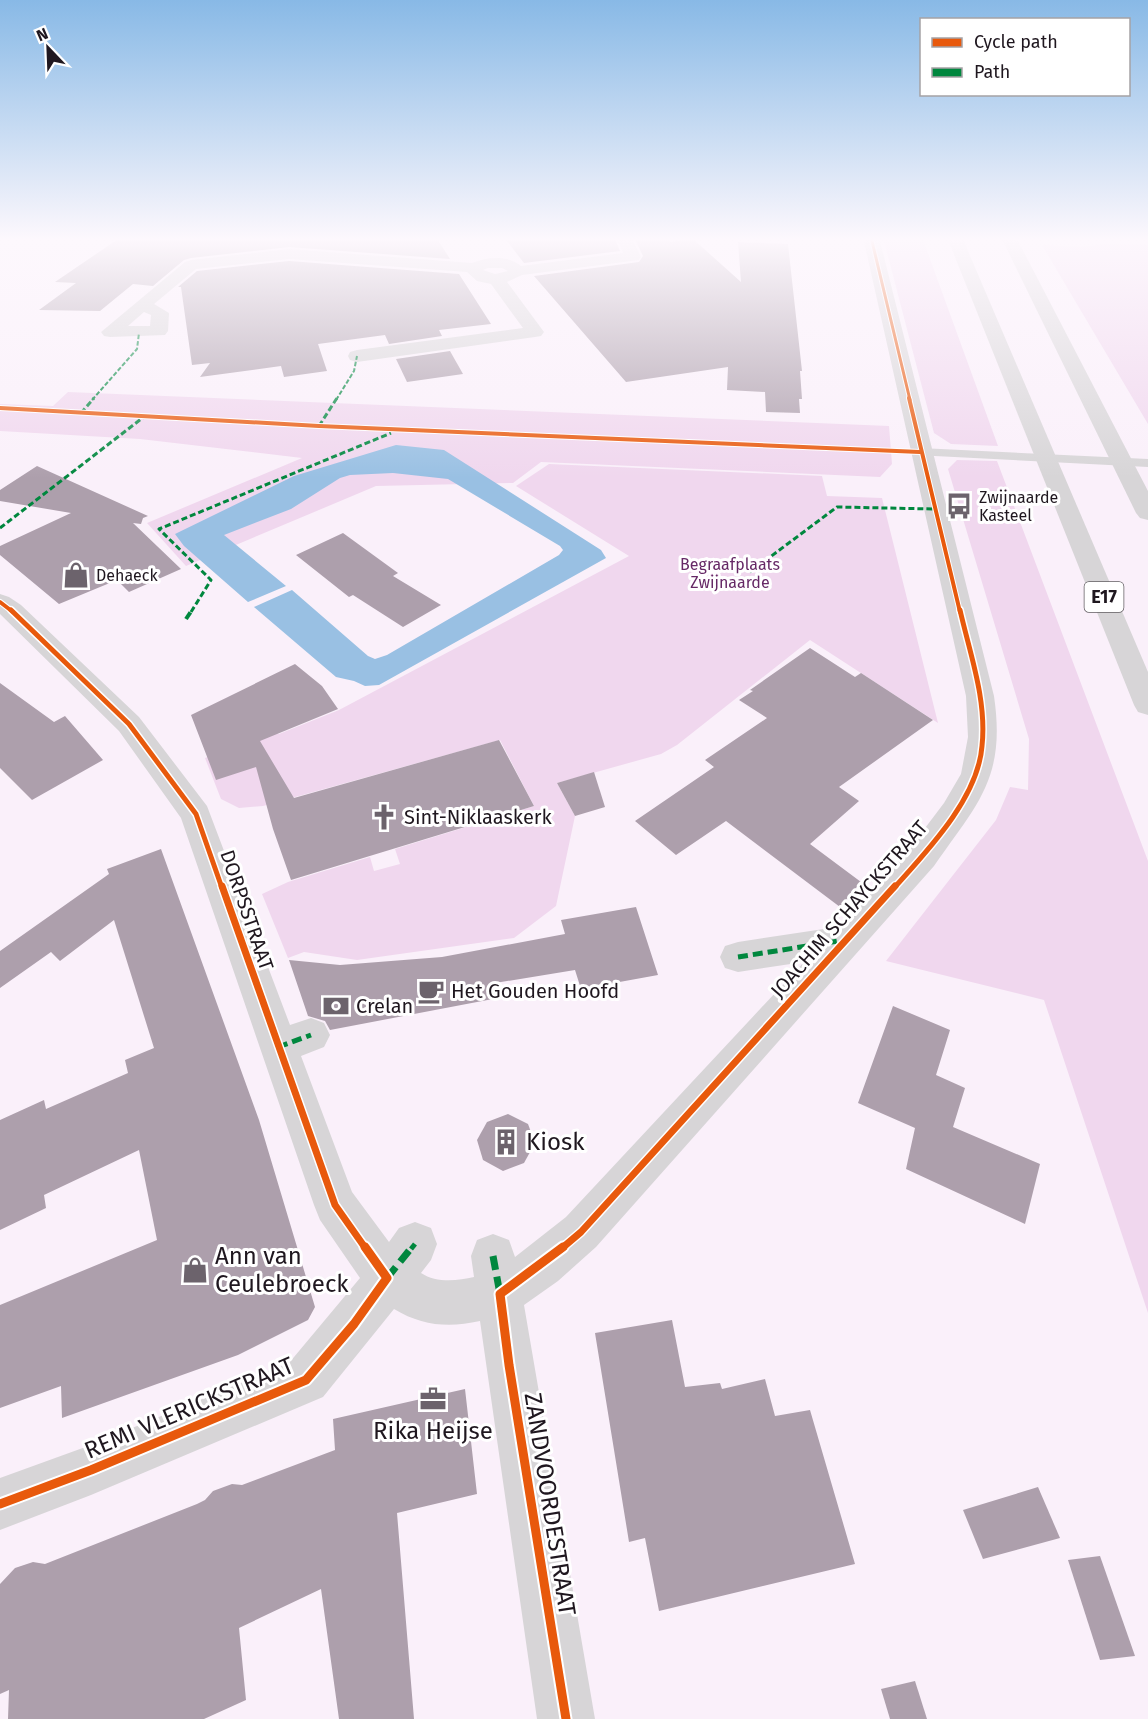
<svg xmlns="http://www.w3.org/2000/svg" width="1148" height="1719" font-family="'Fira Sans',sans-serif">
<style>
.green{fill:#f0d7ee}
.water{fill:#99c0e3}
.building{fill:#ad9fac}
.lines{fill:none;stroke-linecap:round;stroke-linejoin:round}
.lane{fill:#d7d5d7;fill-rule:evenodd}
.street{fill:#d7d5d7;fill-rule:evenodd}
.highway{fill:#d7d5d7;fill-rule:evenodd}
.quiet-far4{stroke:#00873e;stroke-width:2;stroke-dasharray:4.5 2;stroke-linecap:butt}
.quiet-far3{stroke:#00873e;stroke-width:3;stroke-dasharray:6 3;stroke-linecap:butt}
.quiet-far2{stroke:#00873e;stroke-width:4;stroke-dasharray:8 4;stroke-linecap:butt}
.quiet-far1{stroke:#00873e;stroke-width:5;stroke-dasharray:10 5;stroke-linecap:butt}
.quiet{stroke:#00873e;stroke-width:7;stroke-dasharray:14 7;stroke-linecap:butt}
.cycleway-far4-casing{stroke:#fff;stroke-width:5}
.cycleway-far3-casing{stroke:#fff;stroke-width:6}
.cycleway-far2-casing{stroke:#fff;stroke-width:8}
.cycleway-far1-casing{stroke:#fff;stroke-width:10}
.cycleway-casing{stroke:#fff;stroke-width:13}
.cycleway-far4{stroke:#e8590c;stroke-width:3}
.cycleway-far3{stroke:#e8590c;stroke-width:4}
.cycleway-far2{stroke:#e8590c;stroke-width:5}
.cycleway-far1{stroke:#e8590c;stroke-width:7}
.cycleway{stroke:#e8590c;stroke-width:9}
.labels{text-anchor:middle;stroke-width:6;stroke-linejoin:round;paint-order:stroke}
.far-poi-label{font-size:16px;fill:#1f171f;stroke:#fff;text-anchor:start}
.far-park-label{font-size:16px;fill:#662966;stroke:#fff}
.shield{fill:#fff;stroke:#625d62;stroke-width:1.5}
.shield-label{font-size:18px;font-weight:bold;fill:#1f171f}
.poi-label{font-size:20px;fill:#1f171f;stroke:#fff;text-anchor:start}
.street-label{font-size:20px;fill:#1f171f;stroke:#fff}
.near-poi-label{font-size:24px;fill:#1f171f;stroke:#fff;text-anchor:start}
.near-street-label{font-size:24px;fill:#1f171f;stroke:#fff}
</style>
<rect width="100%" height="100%" fill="#faf0fa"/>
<!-- green -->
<g class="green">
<path d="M883 237H922L998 446 951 444 934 433Z"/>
<path d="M1106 244 1148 245V424L1042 245 1081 247Z"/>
<path d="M68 392 889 426 892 464 880 477 541 462 513 483 376 486 186 566 147 523 302 458 140 439 0 431V404L53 406Z"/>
<path d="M957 460 997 461 1148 861V1313L1044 1000 886 961 996 820 1010 787 1028 790 1029 739 948 469Z"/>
<path d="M549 464 822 476 827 496 882 498 938 723 810 640 677 745 661 754 557 783 575 816 556 906 514 938 357 960 304 952 288 958 262 894 288 882 370 857 374 871 400 864 395 849 534 806 500 740 263 806 239 808 221 799 205 758 276 733 279 734 339 710 629 556 516 486Z"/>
</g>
<!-- water -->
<path class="water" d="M396 445 444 450 601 550 606 558 379 685 365 686 354 681 336 677 254 607 292 590 368 656 375 659 387 655 559 555 563 550 560 546 448 479 393 473 350 475 340 478 291 509 224 535 286 586 248 602 184 546 175 534 294 476Z"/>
<!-- building -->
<g class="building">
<path d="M121 237H436L450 259 289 247 191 258 184 260 153 286 133 284 100 311 39 310 76 283 55 282Z"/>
<path d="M504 237H614L620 251 524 263Z"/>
<path d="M634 237H670V242L693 239 741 282 738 242 788 244 802 371H800L802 399H799L800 413 766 412 765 392 727 390 728 367 626 382 534 276 639 262 643 256Z"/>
<path d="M289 261 459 274 491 324 439 330 442 336 389 344 385 335 318 344 327 371 284 377 281 366 200 377 210 363 192 365 181 287H178L197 271Z"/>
<path d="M450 351 463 374 407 382 396 359Z"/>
<path d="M37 466 148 516 143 518 141 524 133 523 181 569 129 592 117 580 59 604 0 555V546L71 513 0 501V490Z"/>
<path d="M343 533 398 573 393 576 441 605 403 627 353 595 349 597 296 555Z"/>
<path d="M810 648 855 677 861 673 933 720 839 787 859 801 810 844 861 882 840 907 726 821 676 855 635 821 714 767 705 760 767 718 739 700 753 691 750 690Z"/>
<path d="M295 664 322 686 338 709 260 741 294 798 499 740 534 806 291 880 273 829 256 767 216 780 191 715Z"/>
<path d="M0 683 54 722 65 716 103 760 32 800 0 768Z"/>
<path d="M594 772 605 807 575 816 557 783Z"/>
<path d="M161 849 259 1120 315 1307 308 1320 238 1355 62 1418 61 1386 0 1408V1305L157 1240 139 1150 44 1195 46 1208 0 1230V1120L44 1100 46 1109 128 1073 125 1060 154 1048 114 920 60 961 51 952 0 988V951L109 874 107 869Z"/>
<path d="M636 907 658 975 581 989 575 970 495 983 498 998 330 1030 325 1021 308 1016 289 960 340 965 442 957 565 934 561 920Z"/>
<path d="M893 1006 950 1030 936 1075 965 1088 953 1127 1040 1164 1025 1224 906 1169 915 1128 858 1103Z"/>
<path d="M508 1114 528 1124 535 1143 524 1163 503 1171 483 1160 477 1140 487 1122Z"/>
<path d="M672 1320 685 1387 720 1383 722 1389 765 1379 775 1416 810 1410 855 1564 659 1611 645 1538 629 1542 595 1333Z"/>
<path d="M465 1389 477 1494 397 1513 414 1719H339L321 1589 239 1628 246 1700 204 1719H8L9 1690 0 1694V1584L15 1568 33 1562 45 1564 197 1504 205 1500 213 1491 232 1484 242 1485 335 1450 333 1419Z"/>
<path d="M1038 1487 1060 1538 983 1559 963 1510Z"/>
<path d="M1100 1556 1135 1656 1100 1660 1068 1560Z"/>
<path d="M915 1681 927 1719H890L881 1689Z"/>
</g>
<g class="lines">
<!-- lane -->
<path class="lane" d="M920 448 1148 459V467L915 455 913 452Z"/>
<!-- street -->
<g class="street">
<path d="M616 237H631L641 257 639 260 522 275 507 282 544 332 541 336 535 337 357 362 350 360 348 356 350 352 357 350 523 328 491 284 477 281 467 272 289 259 196 269 154 304 169 313 168 331 165 335 110 337 104 336 101 332 185 262 191 260 289 249 472 263C488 257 507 255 521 266L623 253ZM488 268H502L508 271 495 274 483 270ZM144 312 151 315 150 326H128Z"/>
<path d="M863 237H879L994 696C1006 778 978 803 934 866L596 1247 558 1281 524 1305 595 1719H537L480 1321C449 1328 422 1326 394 1309L323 1397 91 1495 0 1530V1478L91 1445 289 1363 360 1278 320 1220 314 1205 181 818 119 731 0 614V594L9 597 21 605 139 717 207 806 290 1025 311 1018 324 1023 330 1035 324 1047 301 1056 352 1192 389 1242 399 1228 415 1222 431 1228 437 1244 431 1260 421 1273C436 1283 457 1281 474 1277L471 1256 477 1240 493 1234 509 1240 515 1257 566 1217 804 962 738 972 725 968 720 957 725 946 738 942 837 927 910 848 944 803 961 774 968 737 966 696Z"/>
</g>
<!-- highway -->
<g class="highway">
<path d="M947 237H962L1148 672V715L1138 712 1134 705Z"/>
<path d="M1001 237H1016L1148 491V520L1140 518 1136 513Z"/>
</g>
<!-- quiet-far4 -->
<g class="quiet-far4">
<path d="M92 400 137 349 139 333"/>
<path d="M336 400 354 371 357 356"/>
</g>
<!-- quiet-far3 -->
<g class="quiet-far3">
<path d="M81 413 94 398"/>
<path d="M319 426 337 398"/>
<path d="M0 528 145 416"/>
<path d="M750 572 837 507 935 509"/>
<path d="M191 612 211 580 159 529 391 433"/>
</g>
<!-- quiet-far2 -->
<path class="quiet-far2" d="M186 619 192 610"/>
<!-- quiet-far1 -->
<g class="quiet-far1">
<path d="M738 957 845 940"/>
<path d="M278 1047 311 1035"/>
<path d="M411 1249 415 1244"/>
</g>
<!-- quiet -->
<g class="quiet">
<path d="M493 1256 500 1294"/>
<path d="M387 1278 412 1247"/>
</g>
<!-- cycleway-far4 casing -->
<g class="cycleway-far4-casing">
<path id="cycleway-far4" d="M871 237 910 400"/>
</g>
<!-- cycleway-far3 casing -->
<g class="cycleway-far3-casing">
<g id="cycleway-far3">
<path d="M909 398 960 612"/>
<path d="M0 408 319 426 920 452"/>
<path d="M0 602 13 612"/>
</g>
</g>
<!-- cycleway-far2 casing -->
<g class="cycleway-far2-casing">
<g id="cycleway-far2">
<path d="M11 610 129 724 196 814 222 888"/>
<path d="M894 888C928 850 978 798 982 746 987 700 970 654 960 610"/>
</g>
</g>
<!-- cycleway-far1 casing -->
<g class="cycleway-far1-casing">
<g id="cycleway-far1">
<path d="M222 886 335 1205 366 1249"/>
<path d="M561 1249 581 1232 895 886"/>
</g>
</g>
<!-- cycleway casing -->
<g class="cycleway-casing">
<g id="cycleway">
<path d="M563 1247 500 1294 509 1365 566 1719"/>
<path d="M0 1504 91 1470 306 1380 354 1324 387 1278 365 1247"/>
</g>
</g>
<!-- cycleway-far4 -->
<use href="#cycleway-far4" class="cycleway-far4"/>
<!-- cycleway-far3 -->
<use href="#cycleway-far3" class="cycleway-far3"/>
<!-- cycleway-far2 -->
<use href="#cycleway-far2" class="cycleway-far2"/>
<!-- cycleway-far1 -->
<use href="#cycleway-far1" class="cycleway-far1"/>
<!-- cycleway -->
<use href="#cycleway" class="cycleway"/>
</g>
<!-- sky -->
<linearGradient id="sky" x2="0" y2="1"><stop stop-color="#88b9e6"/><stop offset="0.5" stop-color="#fdf8fd"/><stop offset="1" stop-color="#fdf8fd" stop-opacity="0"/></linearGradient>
<rect width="1148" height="478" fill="url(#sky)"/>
<!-- icons -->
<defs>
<g id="bus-bare" transform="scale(2.07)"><path d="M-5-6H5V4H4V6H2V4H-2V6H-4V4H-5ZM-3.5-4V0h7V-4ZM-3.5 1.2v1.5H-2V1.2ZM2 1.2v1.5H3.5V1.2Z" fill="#6c636c" stroke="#fff" stroke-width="2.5" paint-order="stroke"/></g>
<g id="shop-bare" transform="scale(2.07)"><path d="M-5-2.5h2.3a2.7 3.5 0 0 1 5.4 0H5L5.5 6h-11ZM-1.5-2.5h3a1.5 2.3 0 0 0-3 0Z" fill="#6c636c" stroke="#fff" stroke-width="2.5" paint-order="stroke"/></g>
<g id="church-bare" transform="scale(2.07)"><path d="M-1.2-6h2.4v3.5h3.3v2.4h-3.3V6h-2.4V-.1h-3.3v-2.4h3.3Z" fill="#6c636c" stroke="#fff" stroke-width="2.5" paint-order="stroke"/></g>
<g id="cafe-bare" transform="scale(2.07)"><path d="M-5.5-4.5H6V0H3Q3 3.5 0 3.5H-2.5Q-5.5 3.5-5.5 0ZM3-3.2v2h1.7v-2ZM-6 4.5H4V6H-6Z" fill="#6c636c" stroke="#fff" stroke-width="2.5" paint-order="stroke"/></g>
<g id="bank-bare" transform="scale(2.07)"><path d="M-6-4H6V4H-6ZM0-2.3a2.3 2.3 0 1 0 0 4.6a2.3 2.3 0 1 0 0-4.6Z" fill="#6c636c" stroke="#fff" stroke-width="2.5" paint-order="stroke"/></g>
<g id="building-bare" transform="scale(2.07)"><path d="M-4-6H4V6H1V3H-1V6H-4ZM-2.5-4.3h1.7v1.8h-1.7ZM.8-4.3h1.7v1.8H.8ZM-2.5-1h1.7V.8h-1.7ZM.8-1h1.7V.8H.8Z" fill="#6c636c" stroke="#fff" stroke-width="2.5" paint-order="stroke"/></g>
<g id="office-bare" transform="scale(2.07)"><path d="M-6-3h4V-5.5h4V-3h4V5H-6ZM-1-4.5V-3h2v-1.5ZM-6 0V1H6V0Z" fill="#6c636c" stroke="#fff" stroke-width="2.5" paint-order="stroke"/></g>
</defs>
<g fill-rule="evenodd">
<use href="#bus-bare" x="959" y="506"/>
<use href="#shop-bare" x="76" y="575"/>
<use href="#church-bare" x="384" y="817"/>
<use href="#cafe-bare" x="431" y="991"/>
<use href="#bank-bare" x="336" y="1006"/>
<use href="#building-bare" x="506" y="1142"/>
<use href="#shop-bare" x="195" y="1270"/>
<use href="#office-bare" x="433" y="1399"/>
</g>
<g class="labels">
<!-- far-poi labels -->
<g class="far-poi-label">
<text x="979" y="503">Zwijnaarde<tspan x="979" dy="18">Kasteel</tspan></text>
<text x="96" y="581">Dehaeck</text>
</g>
<!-- far-park labels -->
<g class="far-park-label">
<text x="730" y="570">Begraafplaats<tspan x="730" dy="18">Zwijnaarde</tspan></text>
</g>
<!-- shield labels -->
<rect class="shield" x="1084.5" y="582" width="39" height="30" rx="4.5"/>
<g class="shield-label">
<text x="1104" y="603">E17</text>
</g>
<!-- poi labels -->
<g class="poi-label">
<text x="404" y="824">Sint-Niklaaskerk</text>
<text x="451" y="998">Het Gouden Hoofd</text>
<text x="356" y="1013">Crelan</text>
</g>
<!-- street labels -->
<g class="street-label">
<text transform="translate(849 909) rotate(-49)" y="7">JOACHIM SCHAYCKSTRAAT</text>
<text transform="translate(247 910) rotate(71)" y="7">DORPSSTRAAT</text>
</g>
<!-- near-poi labels -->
<g class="near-poi-label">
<text x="526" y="1150">Kiosk</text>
<text x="215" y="1264">Ann van<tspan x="215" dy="28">Ceulebroeck</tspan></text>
<text x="433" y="1439" text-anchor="middle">Rika Heijse</text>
</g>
<!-- near-street labels -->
<g class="near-street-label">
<text transform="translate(189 1408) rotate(-23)" y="8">REMI VLERICKSTRAAT</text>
<text transform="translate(550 1504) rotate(81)" y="8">ZANDVOORDESTRAAT</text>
</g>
</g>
<!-- legend -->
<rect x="920" y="18" width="210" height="78" fill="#ffffff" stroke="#a5a2a5" stroke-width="1.5"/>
<rect x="932" y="38" width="30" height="9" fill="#e8590c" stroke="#a5a2a5" stroke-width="1.5"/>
<text x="974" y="48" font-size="18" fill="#1f171f">Cycle path</text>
<rect x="932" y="68" width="30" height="9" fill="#00873e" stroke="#a5a2a5" stroke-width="1.5"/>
<text x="974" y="78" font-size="18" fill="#1f171f">Path</text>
<!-- north arrow -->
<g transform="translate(48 48) rotate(337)" stroke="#ffffff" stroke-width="4.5" paint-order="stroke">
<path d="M0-4.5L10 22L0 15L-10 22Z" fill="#1f171f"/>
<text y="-9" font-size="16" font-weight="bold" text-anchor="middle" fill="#1f171f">N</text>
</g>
</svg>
